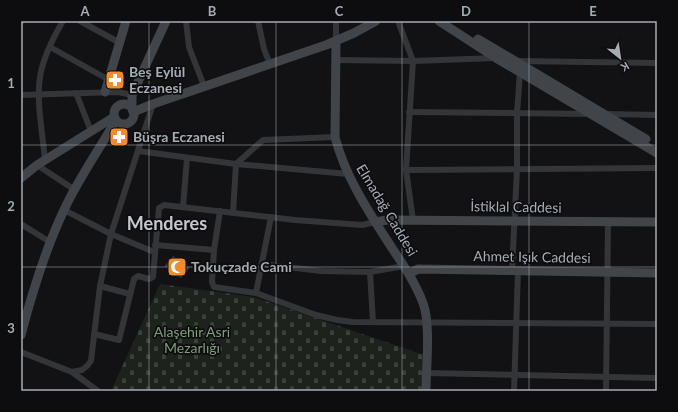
<svg xmlns="http://www.w3.org/2000/svg" width="678" height="412" font-family="Lato,sans-serif">
<style>
.cemetery{fill:url(#cemetery-stones)}
.building{fill:#414347;stroke:#2c2d30}
.lines{fill:none;stroke-linecap:round;stroke-linejoin:round}
.street{stroke:#333539;stroke-width:6}
.secondary{stroke:#414449;stroke-width:9}
.grid{fill:none;stroke:#a4acb4;stroke-width:1;stroke-opacity:0.55}
.labels{text-anchor:middle;stroke-width:3.5;stroke-linejoin:round;paint-order:stroke}
.poi-label{font-size:14px;font-weight:bold;fill:#a4acb4;stroke:#0d0d0f;text-anchor:start}
.street-label{font-size:14px;fill:#a4acb4;stroke:#0d0d0f}
.park-label{font-size:14px;fill:#7f9f7a;stroke:#0d0d0f}
.district-label{font-size:18px;font-weight:bold;fill:#c4cad0;stroke:#0d0d0f}
.neatline{fill:none;stroke:#a4acb4;stroke-width:1.5}
.grid-label{font-size:13px;text-anchor:middle;font-weight:bold;fill:#a4acb4}
</style>
<defs>
<pattern id="cemetery-stones" width="16" height="16" patternUnits="userSpaceOnUse"><rect width="16" height="16" fill="#1d231c"/><path d="M2 7V4a2 2 0 0 1 4 0v3zM10 15v-3a2 2 0 0 1 4 0v3z" fill="#3b403b"/></pattern>
</defs>
<rect width="100%" height="100%" fill="#121214"/>
<!-- cemetery -->
<path class="cemetery" d="M160 284 254 297 424 355V391H111Z"/>
<!-- building -->
<path class="building" d="M173 256 189 268 181 278 165 266Z"/>
<g class="lines">
<!-- street -->
<g class="street">
<path d="M80 21 120 43"/>
<path d="M186 21 189 47 204 86"/>
<path d="M258 21 264 49 270 64"/>
<path d="M398 21 413 61 406 170 413 220"/>
<path d="M21 22 22 21"/>
<path d="M336 41V21"/>
<path d="M50 47 109 80"/>
<path d="M335 60 413 61 496 58"/>
<path d="M517 61 657 63"/>
<path d="M76 93 91 131"/>
<path d="M21 95 118 92 132 95"/>
<path d="M409 112 590 114"/>
<path d="M607 114 657 115"/>
<path d="M138 151 236 164 348 174"/>
<path d="M45 160C43 136 36 101 40 77 43 57 53 38 63 21"/>
<path d="M37 165 75 190"/>
<path d="M406 170 657 168"/>
<path d="M183 207 187 158"/>
<path d="M64 210 111 234 154 252"/>
<path d="M220 211 214 250 212 282 214 287 256 293 316 315 337 320 353 322 657 324"/>
<path d="M233 213 236 164 263 140 335 137"/>
<path d="M21 224 50 242"/>
<path d="M155 245 214 250"/>
<path d="M262 264 321 271 370 272 404 266"/>
<path d="M512 271 517 169V113L520 72"/>
<path d="M370 272 373 322"/>
<path d="M100 286 130 294"/>
<path d="M256 293 271 217"/>
<path d="M94 334 119 340 134 279 138 276 149 279 153 277 159 208 164 205 295 220 362 225 375 222"/>
<path d="M21 352 72 372 82 370 87 366 91 361 100 286 111 234 153 104"/>
<path d="M72 372 98 391"/>
<path d="M426 373 657 378"/>
<path d="M514 391 518 271"/>
<path d="M606 391 608 222"/>
</g>
<!-- secondary -->
<g class="secondary">
<path d="M439 21 496 58 657 153"/>
<path d="M478 39 646 139"/>
<path d="M336 41 335 137C345 176 368 211 390 245 402 263 415 282 423 303 431 324 426 368 426 391"/>
<path d="M105 92 126 21"/>
<circle cx="124" cy="114" r="10"/>
<path d="M132 109V95L166 21"/>
<path d="M133 112 153 104 326 45 354 33 376 21"/>
<path d="M21 178 37 165 114 117"/>
<path d="M375 222 387 220 657 222"/>
<path d="M409 274 418 269 657 273"/>
<path d="M21 335C32 293 45 250 64 210 78 179 99 150 116 120"/>
</g>
</g>
<!-- grid -->
<path class="grid" d="M149 21V391M276 21V391M402 21V391M529 21V391M21 145H657M21 267H657"/>
<!-- icons -->
<defs>
<g id="pharmacy-square" transform="scale(1)"><rect x="-9" y="-9" width="18" height="18" rx="4" fill="#f18c2d" stroke="#0d0d0f"/><path d="M-2-6h4v4h4v4h-4v4h-4v-4h-4v-4h4Z" fill="#fff"/></g>
<g id="mosque-square" transform="scale(1)"><rect x="-9" y="-9" width="18" height="18" rx="4" fill="#f18c2d" stroke="#0d0d0f"/><path d="M3.5-4.9A6 6 0 1 0 3.5 4.9A5 5 0 1 1 3.5-4.9Z" fill="#fff"/></g>
</defs>
<g fill-rule="evenodd">
<use href="#pharmacy-square" x="115" y="80"/>
<use href="#pharmacy-square" x="119" y="137"/>
<use href="#mosque-square" x="177" y="267"/>
</g>
<g class="labels">
<!-- poi labels -->
<g class="poi-label">
<text x="129" y="77">Beş Eylül<tspan x="129" dy="16">Eczanesi</tspan></text>
<text x="133" y="142">Büşra Eczanesi</text>
<text x="191" y="272">Tokuçzade Cami</text>
</g>
<!-- street labels -->
<g class="street-label">
<text transform="translate(516 207) rotate(1)" y="5">İstiklal Caddesi</text>
<text transform="translate(387 210) rotate(59)" y="5">Elmadağ Caddesi</text>
<text transform="translate(532 257) rotate(1)" y="5">Ahmet Işık Caddesi</text>
</g>
<!-- park labels -->
<g class="park-label">
<text x="192" y="337">Alaşehir Asri<tspan x="192" dy="16">Mezarlığı</tspan></text>
</g>
<!-- district labels -->
<g class="district-label">
<text x="167" y="230">Menderes</text>
</g>
</g>
<!-- border -->
<rect width="678" height="412" fill="none" stroke="#0d0d0f" stroke-width="44"/>
<!-- north arrow -->
<g transform="translate(620 58) rotate(150)" stroke="#0d0d0f" stroke-width="3" paint-order="stroke">
<path d="M0-3L7 15L0 10L-7 15Z" fill="#a4acb4"/>
<text y="-6" font-size="11" font-weight="bold" text-anchor="middle" fill="#a4acb4">K</text>
</g>
<rect x="22" y="22" width="634" height="368" class="neatline"/>
<g class="grid-label">
<text x="85" y="16">A</text>
<text x="212" y="16">B</text>
<text x="339" y="16">C</text>
<text x="466" y="16">D</text>
<text x="593" y="16">E</text>
<text x="11" y="88">1</text>
<text x="11" y="211">2</text>
<text x="11" y="333">3</text>
</g>
</svg>
